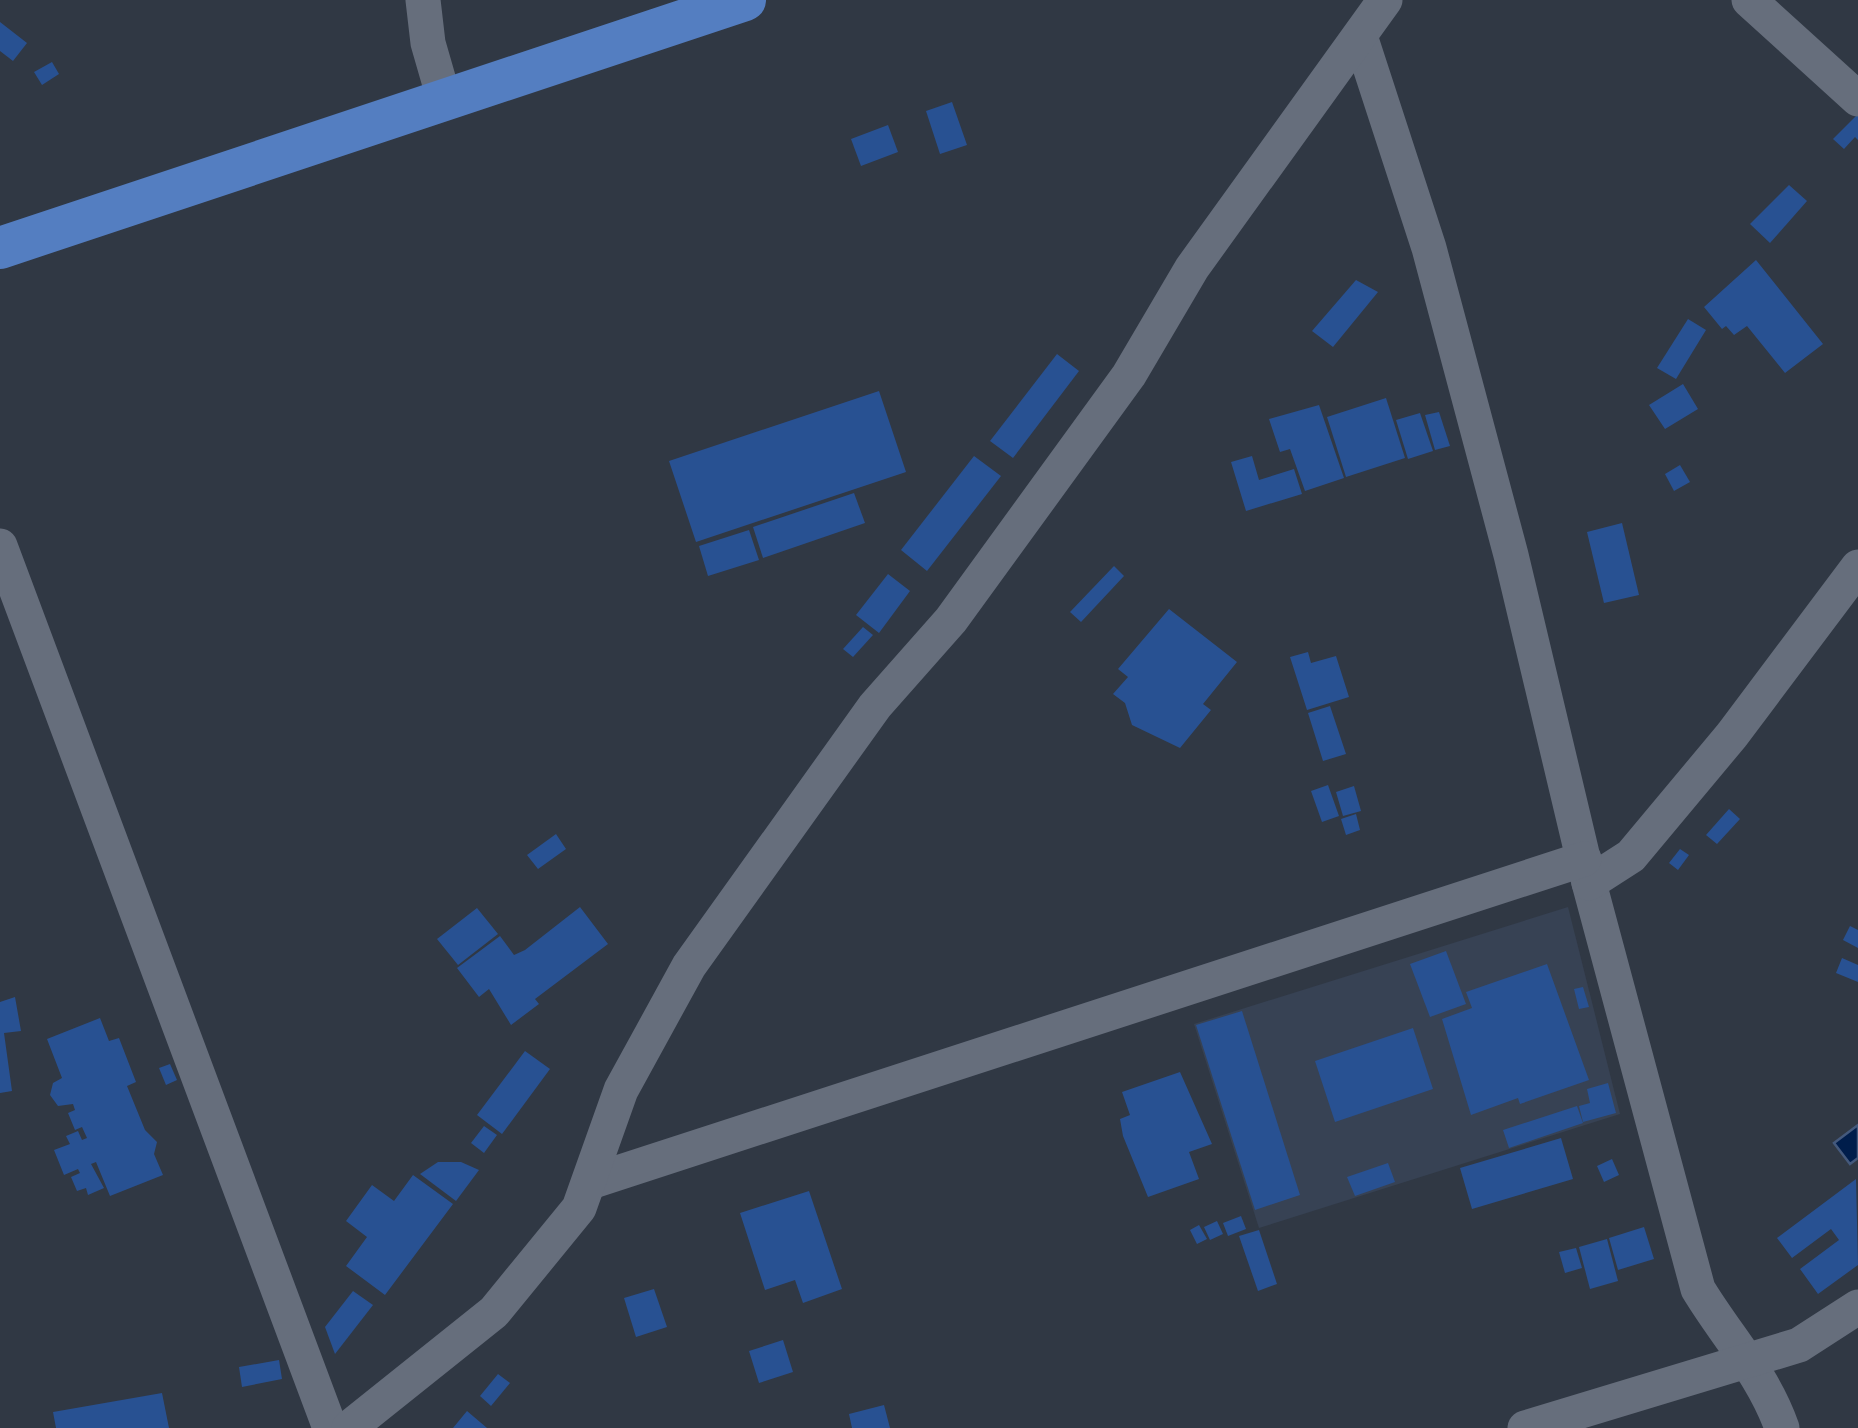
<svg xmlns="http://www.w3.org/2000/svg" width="1858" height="1428" font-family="Jost,sans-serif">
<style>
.built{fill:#374254}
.water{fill:#001d4b;stroke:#44597c;stroke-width:2.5}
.building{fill:#285192}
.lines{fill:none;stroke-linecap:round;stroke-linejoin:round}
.minor{stroke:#666e7c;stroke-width:35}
.major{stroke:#547ec1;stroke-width:42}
</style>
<rect width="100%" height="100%" fill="#303844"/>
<!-- built -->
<path class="built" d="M1568 907 1620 1114 1259 1228 1194 1024Z"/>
<!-- water -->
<path class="water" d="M1858 1125V1158L1850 1164 1834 1143Z"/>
<!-- building -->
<g class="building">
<path d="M0 22 27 43 13 61 0 51Z"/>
<path d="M52 62 59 74 42 85 34 72Z"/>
<path d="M952 102 967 145 940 154 926 111Z"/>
<path d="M1858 114V140L1855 137 1844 149 1833 139Z"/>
<path d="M888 125 898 152 861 166 851 139Z"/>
<path d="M1789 185 1807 201 1770 243 1750 224Z"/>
<path d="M1756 260 1823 344 1785 373 1747 326 1734 335 1726 326 1722 329 1704 307Z"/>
<path d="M1356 280 1378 292 1333 347 1312 331Z"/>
<path d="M1688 319 1706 330 1676 379 1657 368Z"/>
<path d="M1057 354 1079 371 1013 458 990 441Z"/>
<path d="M1683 384 1698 409 1665 429 1649 405Z"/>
<path d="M879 391 906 472 696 542 669 461Z"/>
<path d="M1386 398 1405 458 1346 477 1327 417Z"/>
<path d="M1319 405 1344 478 1305 491 1290 449 1280 452 1269 419Z"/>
<path d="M1439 412 1450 446 1435 450 1425 415Z"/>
<path d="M1420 413 1433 451 1408 459 1396 420Z"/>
<path d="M974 456 1001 476 927 571 901 550Z"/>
<path d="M1252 456 1259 480 1294 469 1302 494 1246 511 1231 462Z"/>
<path d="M1680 465 1690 482 1674 491 1665 474Z"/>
<path d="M854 493 865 523 763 558 753 527Z"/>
<path d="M1622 523 1639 595 1604 603 1587 532Z"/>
<path d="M749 530 759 560 708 576 699 546Z"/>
<path d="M1114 566 1124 576 1081 622 1070 612Z"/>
<path d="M888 574 910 591 879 633 856 615Z"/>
<path d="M1169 609 1237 662 1203 704 1211 710 1180 748 1132 725 1125 703 1113 694 1128 677 1118 669Z"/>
<path d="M863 627 873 635 853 657 843 649Z"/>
<path d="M1308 652 1311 663 1336 656 1349 697 1307 710 1290 657Z"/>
<path d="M1330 706 1346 754 1323 761 1308 713Z"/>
<path d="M1328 785 1339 816 1322 822 1311 791Z"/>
<path d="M1354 786 1361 811 1343 816 1336 792Z"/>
<path d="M1729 809 1740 819 1717 844 1706 835Z"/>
<path d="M1356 814 1360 830 1346 835 1341 819Z"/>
<path d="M556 834 566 849 538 869 527 855Z"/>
<path d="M1680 849 1689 855 1678 870 1669 863Z"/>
<path d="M580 907 608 944 535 999 539 1004 511 1025 489 989 479 997 457 968 500 936 514 955 525 950Z"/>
<path d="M477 908 498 934 458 965 437 939Z"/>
<path d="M1850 926 1858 930V948L1843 940Z"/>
<path d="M1446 951 1466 1004 1430 1017 1410 964Z"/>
<path d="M1842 958 1858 965V982L1836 973Z"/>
<path d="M1547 964 1589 1080 1520 1104 1518 1098 1471 1115 1442 1019 1472 1008 1466 992Z"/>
<path d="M1583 987 1589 1007 1579 1009 1574 989Z"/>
<path d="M15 997 21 1031 4 1033 12 1091 0 1093V1002Z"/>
<path d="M1242 1011 1300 1195 1255 1210 1196 1025Z"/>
<path d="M100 1018 109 1041 119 1038 136 1082 127 1086 145 1130 157 1142 154 1154 163 1175 110 1196 96 1162 91 1164 104 1188 88 1195 86 1188 77 1191 71 1177 80 1173 78 1169 64 1175 54 1150 70 1144 66 1136 78 1131 82 1140 87 1138 82 1127 75 1130 68 1113 75 1110 73 1104 58 1106 50 1095 53 1083 62 1078 47 1039Z"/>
<path d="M1413 1028 1433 1089 1335 1122 1315 1061Z"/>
<path d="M525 1051 550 1069 502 1134 477 1115Z"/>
<path d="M170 1064 177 1080 166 1085 159 1068Z"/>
<path d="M1180 1072 1212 1144 1189 1152 1199 1179 1148 1197 1123 1136 1120 1119 1130 1115 1122 1092Z"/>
<path d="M1608 1083 1616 1113 1583 1122 1579 1106 1590 1103 1587 1089Z"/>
<path d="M1577 1106 1583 1123 1509 1148 1503 1130Z"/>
<path d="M484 1126 497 1135 484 1153 471 1143Z"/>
<path d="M1561 1138 1573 1179 1472 1209 1460 1168Z"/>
<path d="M1612 1159 1619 1175 1604 1182 1597 1166Z"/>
<path d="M438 1162H461L479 1170 456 1201 420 1174Z"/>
<path d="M1388 1163 1395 1182 1355 1196 1347 1177Z"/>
<path d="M413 1175 453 1204 385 1295 346 1266 367 1237 346 1221 372 1185 394 1201Z"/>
<path d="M1856 1179 1858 1265 1818 1294 1800 1269 1839 1240 1831 1229 1792 1258 1777 1238Z"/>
<path d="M809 1191 842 1289 803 1303 795 1280 765 1290 740 1213Z"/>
<path d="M1241 1216 1246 1229 1228 1236 1223 1223Z"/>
<path d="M1217 1221 1223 1234 1210 1240 1204 1227Z"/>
<path d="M1199 1225 1207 1239 1197 1244 1190 1230Z"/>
<path d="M1644 1227 1654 1259 1618 1270 1609 1238Z"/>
<path d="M1259 1230 1277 1284 1258 1291 1239 1236Z"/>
<path d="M1607 1239 1618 1281 1590 1289 1579 1247Z"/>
<path d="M1576 1248 1582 1268 1565 1273 1559 1252Z"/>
<path d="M654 1289 667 1327 636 1337 624 1298Z"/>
<path d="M353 1291 373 1305 335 1354 325 1327Z"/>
<path d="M783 1340 793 1372 759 1383 749 1351Z"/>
<path d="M279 1360 282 1379 242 1387 239 1367Z"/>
<path d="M498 1374 510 1383 491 1406 480 1396Z"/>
<path d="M162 1393 169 1428H56L53 1412Z"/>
<path d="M884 1405 890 1428H852L849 1414Z"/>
<path d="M467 1411 487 1428H453Z"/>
</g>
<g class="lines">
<!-- minor -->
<g class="minor">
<path d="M423 0 428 43 445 102"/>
<path d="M1749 0 1858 99"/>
<path d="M1360 36 1429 248 1511 555 1589 883 1698 1289C1727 1337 1763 1374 1782 1428"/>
<path d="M0 546 330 1428"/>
<path d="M1589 883 1631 856 1732 735 1858 567"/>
<path d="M590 1182 1584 859"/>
<path d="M349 1428 494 1312 579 1208 621 1090 689 966 875 706 951 620 1129 375 1192 268 1385 0"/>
<path d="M1525 1428 1799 1345 1858 1307"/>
</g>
<!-- major -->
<path class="major" d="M0 248 745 0"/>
</g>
</svg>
